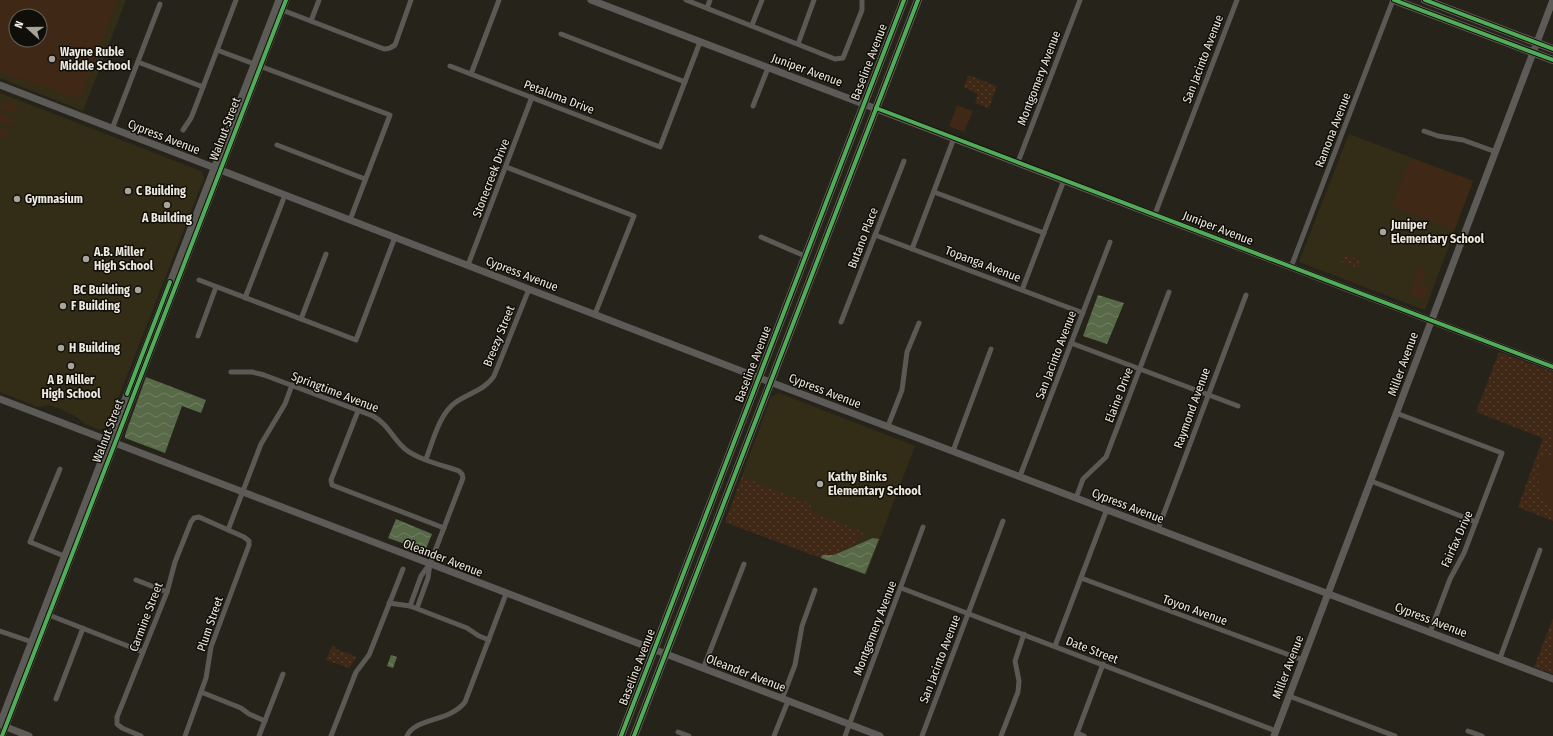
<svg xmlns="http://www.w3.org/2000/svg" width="1553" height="736" font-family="'Fira Sans Condensed',sans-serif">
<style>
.built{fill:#332d18;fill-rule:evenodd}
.grass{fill:url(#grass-dots)}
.garden{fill:#402817;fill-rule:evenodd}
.water{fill:url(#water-waves)}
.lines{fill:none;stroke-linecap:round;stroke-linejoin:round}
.street{stroke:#5b5955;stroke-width:5}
.secondary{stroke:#5d5b57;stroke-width:7}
.primary{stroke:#5c5955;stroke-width:8}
.cycleway-casing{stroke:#100e08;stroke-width:6}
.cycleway{stroke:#51ab58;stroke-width:4}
.poi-dot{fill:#a7a49b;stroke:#100e08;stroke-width:1.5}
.labels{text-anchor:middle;stroke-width:3;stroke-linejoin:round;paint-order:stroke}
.poi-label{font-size:12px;font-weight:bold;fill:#ede9e0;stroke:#100e08;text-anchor:start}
.street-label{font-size:12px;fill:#ede9e0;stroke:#100e08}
</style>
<defs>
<pattern id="grass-dots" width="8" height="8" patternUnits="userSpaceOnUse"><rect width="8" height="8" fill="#402817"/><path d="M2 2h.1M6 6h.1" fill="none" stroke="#533d2d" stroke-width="1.8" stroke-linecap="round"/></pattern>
<pattern id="water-waves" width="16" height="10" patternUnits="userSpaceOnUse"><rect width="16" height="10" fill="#586948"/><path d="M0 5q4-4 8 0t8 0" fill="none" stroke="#707e62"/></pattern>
</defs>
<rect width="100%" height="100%" fill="#26231a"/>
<!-- built -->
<g class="built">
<path d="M0 0H126L83 111 0 78ZM16 16H40V40H16Z"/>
<path d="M0 93 201 171 204 178 107 427 100 430 85 424 77 417 60 409 49 405 38 407 0 392Z"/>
<path d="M1349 134 1473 181 1425 310 1299 262Z"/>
<path d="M779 393 915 446 866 575 725 522 771 397Z"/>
</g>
<!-- grass -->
<g class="grass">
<path d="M968 75 997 86 989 108 975 103 978 94 964 87Z"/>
<path d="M1344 254 1361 261 1359 268 1341 262Z"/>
<path d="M1499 352 1553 372V521L1518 507 1543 438 1476 412Z"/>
<path d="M742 477 809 503 814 513 866 533 856 538 858 542 834 555H822L821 558 725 522Z"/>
<path d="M1553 618V674L1534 667Z"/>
<path d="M332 646 336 647V649L357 657 349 668 326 660Z"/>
</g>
<!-- garden -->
<g class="garden">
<path d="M0 0H117L80 99 0 72ZM16 16H40V40H16Z"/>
<path d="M3 100 19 106 17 114 1 108Z"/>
<path d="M957 105 973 111 964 132 949 126Z"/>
<path d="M0 113 15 119 12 126 0 122Z"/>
<path d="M0 128 10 132 7 139 0 136Z"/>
<path d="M1411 158 1473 181 1454 230 1391 206Z"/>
<path d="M1418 268 1426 271 1421 283 1414 280Z"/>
<path d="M1414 281 1429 287 1424 300 1409 294Z"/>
<path d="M1542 455 1553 458V510C1538 496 1535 474 1542 455Z"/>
</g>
<!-- water -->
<g class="water">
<path d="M1098 295 1124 303 1107 344 1083 336Z"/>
<path d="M146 377 206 400 201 413 182 406 165 453 125 438V435Z"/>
<path d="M396 519 432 534 425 551 388 538Z"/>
<path d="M873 538 879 539 865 574 821 558 822 555H834Z"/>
<path d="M391 655 397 657 393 668 387 666Z"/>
</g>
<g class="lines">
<!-- street -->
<g class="street">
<path d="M686 0 835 59 843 58 862 10V0"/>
<path d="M707 8 710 0"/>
<path d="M282 10 384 49C388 49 391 48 395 45L411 0"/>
<path d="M311 21 319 0"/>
<path d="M752 25 762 0"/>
<path d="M561 34 685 82"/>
<path d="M798 44 814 0"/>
<path d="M217 50 390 115 350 220"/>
<path d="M138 62 203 87"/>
<path d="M450 66 660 147 700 42"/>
<path d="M471 74 499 0"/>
<path d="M753 106 768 68"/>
<path d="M112 129 160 4"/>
<path d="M183 130 191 118 195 108 236 0"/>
<path d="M1424 131 1438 136 1463 140 1496 152"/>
<path d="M277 145 365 179"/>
<path d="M1018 162 1080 0"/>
<path d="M506 167 634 216 595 314"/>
<path d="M934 192 1044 233"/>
<path d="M1155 214 1237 0"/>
<path d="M875 235 1083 313"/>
<path d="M761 237 805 256"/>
<path d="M912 249 954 138"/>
<path d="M468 265 532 97"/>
<path d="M1291 267 1393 0"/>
<path d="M199 280 356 340 395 237"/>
<path d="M1022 290 1064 180"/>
<path d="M245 298 285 195"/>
<path d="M301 319 326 254"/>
<path d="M841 322 904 161"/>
<path d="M198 336 216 287"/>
<path d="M1071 343 1238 406"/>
<path d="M231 372H252L264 375 373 416C389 425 392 438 405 449 419 460 442 465 459 471L462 474 463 478 430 564 428 578 417 608"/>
<path d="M358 411 331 480 332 485 444 528"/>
<path d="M1396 413 1502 453 1464 553 1450 579 1430 632"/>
<path d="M888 426 902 390 907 352 919 323"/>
<path d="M953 451 991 349"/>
<path d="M426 459C433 441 439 414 456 402 469 393 485 390 494 376L529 289"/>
<path d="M60 469 30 542 64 556"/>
<path d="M1020 476 1110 242"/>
<path d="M1371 481 1476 522"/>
<path d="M1076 498 1083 479 1106 457 1169 292"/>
<path d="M1158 529 1246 295"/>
<path d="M228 530 261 444 285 404 292 385"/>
<path d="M1081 578 1303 660"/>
<path d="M136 580 167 592"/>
<path d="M901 588 1276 731"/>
<path d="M389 603 410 606 467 628 479 636 489 640"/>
<path d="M410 606 421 576 429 565"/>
<path d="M49 615 143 652"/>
<path d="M0 631 32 642"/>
<path d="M1055 646 1107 509"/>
<path d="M1500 658 1540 550"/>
<path d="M703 669 744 564"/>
<path d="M201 692 241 708 249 714 265 721"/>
<path d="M1289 696 1395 736"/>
<path d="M56 699 83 628"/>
<path d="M782 699 795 665 802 626 815 590"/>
<path d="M1468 731 1482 736"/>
<path d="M678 732 689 736"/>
<path d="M1077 733 1084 736"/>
<path d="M141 736 122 728 117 724V717L167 592 175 562 191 522 194 518 199 517 244 537 249 541V545L211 647 206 678 185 736"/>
<path d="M259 736 283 674"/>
<path d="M331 736 356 672 369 655 373 645 403 569"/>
<path d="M407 736C414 718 450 722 465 702L506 594"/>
<path d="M774 736 788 701"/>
<path d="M845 736 923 527"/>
<path d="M922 736 1003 521"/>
<path d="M1001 736 1018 692 1019 681 1015 661 1024 634"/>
<path d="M1076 736 1103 664"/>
</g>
<!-- secondary -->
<g class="secondary">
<path d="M591 0 1553 367"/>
<path d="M0 85 770 382 1553 679"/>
<path d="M0 399 880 736"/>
<path d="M0 724 279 0"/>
<path d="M1 725 29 736"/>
<path d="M2 736 286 0"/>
<path d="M1274 736 1553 0"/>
</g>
<!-- primary -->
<g class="primary">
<path d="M1394 0 1553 60"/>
<path d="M1425 0 1553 49"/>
<path d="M621 736 904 0"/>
<path d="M634 736 918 0"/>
</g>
<!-- cycleway casing -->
<g class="cycleway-casing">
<g id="cycleway">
<path d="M1394 0 1553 60"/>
<path d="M1425 0 1553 49"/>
<path d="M876 108 1553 367"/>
<path d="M127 394 170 282"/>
<path d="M2 736 286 0"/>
<path d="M621 736 904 0"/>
<path d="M634 736 918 0"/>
</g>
</g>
<!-- cycleway -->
<use href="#cycleway" class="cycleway"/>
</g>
<!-- markers -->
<g class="poi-dot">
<circle cx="52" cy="59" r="4"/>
<circle cx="128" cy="191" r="4"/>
<circle cx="17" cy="199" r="4"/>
<circle cx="167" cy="205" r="4"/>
<circle cx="1383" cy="232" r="4"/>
<circle cx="86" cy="259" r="4"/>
<circle cx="138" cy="290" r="4"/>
<circle cx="63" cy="306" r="4"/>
<circle cx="61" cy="348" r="4"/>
<circle cx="71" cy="366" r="4"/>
<circle cx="820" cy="484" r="4"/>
</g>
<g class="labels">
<!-- poi labels -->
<g class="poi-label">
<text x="60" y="56">Wayne Ruble<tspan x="60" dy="14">Middle School</tspan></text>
<text x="136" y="195">C Building</text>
<text x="25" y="203">Gymnasium</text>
<text x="167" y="222" text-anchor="middle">A Building</text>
<text x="1391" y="229">Juniper<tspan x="1391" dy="14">Elementary School</tspan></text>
<text x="94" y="256">A.B. Miller<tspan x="94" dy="14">High School</tspan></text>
<text x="130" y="294" text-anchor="end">BC Building</text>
<text x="71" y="310">F Building</text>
<text x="69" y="352">H Building</text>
<text x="71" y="384" text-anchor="middle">A B Miller<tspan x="71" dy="14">High School</tspan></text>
<text x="828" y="481">Kathy Binks<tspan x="828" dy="14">Elementary School</tspan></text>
</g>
<!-- street labels -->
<g class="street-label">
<text transform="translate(1203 59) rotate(-69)" y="4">San Jacinto Avenue</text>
<text transform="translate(869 62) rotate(-69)" y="4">Baseline Avenue</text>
<text transform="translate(807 70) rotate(20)" y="4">Juniper Avenue</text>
<text transform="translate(1039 78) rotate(-69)" y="4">Montgomery Avenue</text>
<text transform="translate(559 97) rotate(21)" y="4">Petaluma Drive</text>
<text transform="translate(225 129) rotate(-69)" y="4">Walnut Street</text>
<text transform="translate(1333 130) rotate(-69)" y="4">Ramona Avenue</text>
<text transform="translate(164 137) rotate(21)" y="4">Cypress Avenue</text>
<text transform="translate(491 178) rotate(-69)" y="4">Stonecreek Drive</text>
<text transform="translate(1218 228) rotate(21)" y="4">Juniper Avenue</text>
<text transform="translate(863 238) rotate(-69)" y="4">Butano Place</text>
<text transform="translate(983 264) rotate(21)" y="4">Topanga Avenue</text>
<text transform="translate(522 274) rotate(21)" y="4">Cypress Avenue</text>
<text transform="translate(499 336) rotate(-68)" y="4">Breezy Street</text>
<text transform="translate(1056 355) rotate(-69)" y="4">San Jacinto Avenue</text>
<text transform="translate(753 364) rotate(-69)" y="4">Baseline Avenue</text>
<text transform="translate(1403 364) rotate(-70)" y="4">Miller Avenue</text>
<text transform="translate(825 391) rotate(21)" y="4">Cypress Avenue</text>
<text transform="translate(335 392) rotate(21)" y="4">Springtime Avenue</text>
<text transform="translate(1119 395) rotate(-69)" y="4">Elaine Drive</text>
<text transform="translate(1192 408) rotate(-70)" y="4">Raymond Avenue</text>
<text transform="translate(108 431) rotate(-69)" y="4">Walnut Street</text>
<text transform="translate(1128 506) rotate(21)" y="4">Cypress Avenue</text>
<text transform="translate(1457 539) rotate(-66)" y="4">Fairfax Drive</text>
<text transform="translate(443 558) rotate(21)" y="4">Oleander Avenue</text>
<text transform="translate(1195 610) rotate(20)" y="4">Toyon Avenue</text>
<text transform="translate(146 617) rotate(-69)" y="4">Carmine Street</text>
<text transform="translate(1431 620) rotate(21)" y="4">Cypress Avenue</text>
<text transform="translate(210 624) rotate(-71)" y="4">Plum Street</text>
<text transform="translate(875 628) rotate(-69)" y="4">Montgomery Avenue</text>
<text transform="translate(1092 650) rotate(21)" y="4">Date Street</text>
<text transform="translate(940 659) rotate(-69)" y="4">San Jacinto Avenue</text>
<text transform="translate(637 667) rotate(-69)" y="4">Baseline Avenue</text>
<text transform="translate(1288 667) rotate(-69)" y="4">Miller Avenue</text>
<text transform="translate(746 673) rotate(21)" y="4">Oleander Avenue</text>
</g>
</g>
<!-- north arrow -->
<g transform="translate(28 28) rotate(291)"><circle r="19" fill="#100e08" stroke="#68665e"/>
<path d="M0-3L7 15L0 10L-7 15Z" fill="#a7a49b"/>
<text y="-6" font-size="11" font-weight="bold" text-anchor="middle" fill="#ede9e0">N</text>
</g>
</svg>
